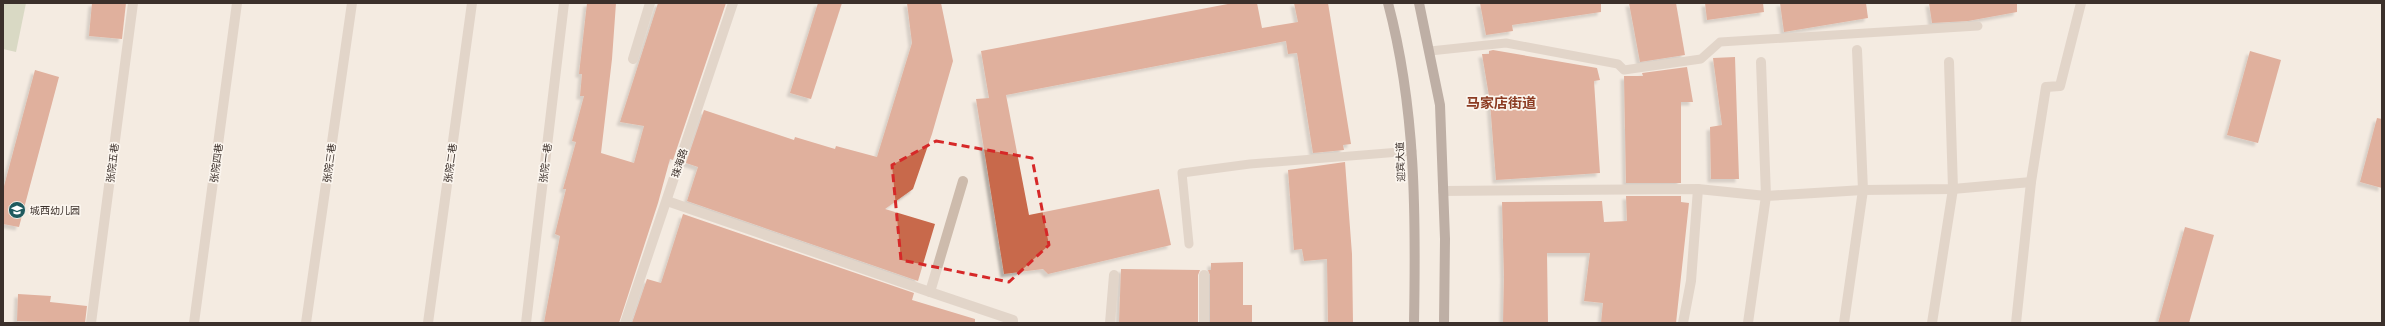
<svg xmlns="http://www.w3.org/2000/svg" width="2385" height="326" font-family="'Titillium Web','Noto Sans SC',sans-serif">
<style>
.green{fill:#b8c4a0}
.building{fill:#c8694b;filter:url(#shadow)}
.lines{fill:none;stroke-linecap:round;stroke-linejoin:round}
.service{stroke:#cdbbac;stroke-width:9}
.minor{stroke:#cdbbac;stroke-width:10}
.primary{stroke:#7d675c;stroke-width:10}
.marked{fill:none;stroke:#d62828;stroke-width:3;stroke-dasharray:8 5;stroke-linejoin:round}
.labels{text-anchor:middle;stroke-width:3.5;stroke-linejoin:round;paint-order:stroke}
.street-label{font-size:10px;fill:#3b302b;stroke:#fbf5ee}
.poi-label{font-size:10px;fill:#3b302b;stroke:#fbf5ee;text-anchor:start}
.district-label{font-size:14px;font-weight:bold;fill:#8c3b22;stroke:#fbf5ee}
</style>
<defs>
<filter id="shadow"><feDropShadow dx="-3.5" dy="3.5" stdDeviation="1" flood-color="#0004"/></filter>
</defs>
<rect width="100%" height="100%" fill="#f4ebe1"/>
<!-- green -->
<path class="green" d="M3 3H26L16 52 3 49Z"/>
<!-- building -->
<g class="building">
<path d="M92 3H126L122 39 89 36Z"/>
<path d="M587 3H616L612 59 601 153 634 163 644 126 620 122 658 3H726L673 160 670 159 658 203 619 323H544L560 236 555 234 566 189H563L576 142 572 141 584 96H580L582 74H579Z"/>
<path d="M818 3H842L811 99 790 93Z"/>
<path d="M907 3H941L953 61 932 134 913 189 885 209 935 224 918 281 687 201 698 167 686 163 704 110 794 140 795 137 835 149 836 146 877 157 912 43Z"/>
<path d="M1233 3H1257L1262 28 1298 22 1294 3H1328L1351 144 1343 145 1344 150 1313 153 1297 53 1288 54 1286 41 1006 95 1029 215 1159 189 1171 245 1048 274 1043 269 1004 274 976 99 989 98 981 51Z"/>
<path d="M1480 3H1601V12L1512 25 1513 31 1486 35Z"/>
<path d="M1629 3H1676L1685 55 1640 62Z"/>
<path d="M1705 3H1763L1764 12 1707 20Z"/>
<path d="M1780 3H1866L1868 18 1784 32Z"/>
<path d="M1929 3H2017V12L1968 21 1932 23Z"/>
<path d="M1493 50 1597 68 1600 80 1594 81 1600 173 1496 180 1490 102 1482 54H1489V51Z"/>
<path d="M2250 51 2281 60 2258 143 2227 135Z"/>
<path d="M1735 57 1739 179H1711L1710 127 1722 125 1713 58Z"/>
<path d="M1687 67 1693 102H1681V183H1626L1624 76H1643L1642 73Z"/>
<path d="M35 70 59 77 19 227 3 224V190Z"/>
<path d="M2377 118 2382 119V188L2360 182Z"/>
<path d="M1345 162 1352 254 1353 323H1328L1327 259 1304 261 1302 249 1294 250 1288 170Z"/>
<path d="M1626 196H1681V202L1689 203 1676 323H1601L1603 303 1584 301 1590 253H1547L1548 323H1503L1504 277 1502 202 1602 201 1604 222 1627 221Z"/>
<path d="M683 214 914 293 912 300 975 319V323H632L647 279 661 283Z"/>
<path d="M2185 227 2214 235 2189 323H2158Z"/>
<path d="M1243 262V305H1252V323H1210V275L1208 270H1211V263Z"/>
<path d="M1121 269 1200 270 1198 275V323H1119Z"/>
<path d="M18 294 51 296 50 302 87 306 85 323 17 321Z"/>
</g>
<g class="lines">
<!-- service -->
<g class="service">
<path d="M1430 51 1506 43 1618 64 1624 70 1701 59 1720 42 1978 26"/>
<path d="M1189 244 1182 173 1250 164 1412 151"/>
</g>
<!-- minor -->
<g class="minor">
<path d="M633 59 650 3"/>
<path d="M1443 191 1698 189 1766 196 1863 190 1953 189 2031 182"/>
<path d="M667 201 930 292 963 181"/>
<path d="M930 292 1013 320V323"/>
<path d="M91 323 133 3"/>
<path d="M194 323 237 3"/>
<path d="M306 323 352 3"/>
<path d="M428 323 472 3"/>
<path d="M526 323 564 3"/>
<path d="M625 323 733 3"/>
<path d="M1110 323 1114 275"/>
<path d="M1204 323V275"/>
<path d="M1683 323 1691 281 1698 189"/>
<path d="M1748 323 1766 196 1761 62"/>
<path d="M1844 323 1863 190 1857 50"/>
<path d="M1932 323 1953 189 1949 62"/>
<path d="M2016 323 2031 182 2046 87 2060 86 2081 3"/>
</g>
<!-- primary -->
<g class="primary">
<path d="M1388 3C1416 108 1416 216 1414 323"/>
<path d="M1419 3 1440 105 1445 239 1444 323"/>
</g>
</g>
<!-- marked area -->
<path d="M0 0H2385V326H0ZM936 141 1032 158 1049 245 1009 282 901 260 892 165Z" fill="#f4ebe1" fill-opacity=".55" fill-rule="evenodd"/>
<path class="marked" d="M936 141 1032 158 1049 245 1009 282 901 260 892 165Z"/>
<!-- icons -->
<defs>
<g id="school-disc" transform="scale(0.9)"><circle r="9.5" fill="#1f5a5e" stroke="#fbf5ee"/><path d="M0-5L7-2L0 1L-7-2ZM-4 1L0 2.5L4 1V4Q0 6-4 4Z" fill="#fff"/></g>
</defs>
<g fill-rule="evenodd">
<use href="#school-disc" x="17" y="210"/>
</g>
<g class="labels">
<!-- street labels -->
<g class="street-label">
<text transform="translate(1400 162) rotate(-92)" y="4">迎宾大道</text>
<text transform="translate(112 163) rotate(-83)" y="4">张院五巷</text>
<text transform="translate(216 163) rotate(-82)" y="4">张院四巷</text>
<text transform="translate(329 163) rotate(-82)" y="4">张院三巷</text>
<text transform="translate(450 163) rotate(-82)" y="4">张院二巷</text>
<text transform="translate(545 163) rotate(-83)" y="4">张院一巷</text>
<text transform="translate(679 163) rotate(-72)" y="4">珠海路</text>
</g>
<!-- poi labels -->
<g class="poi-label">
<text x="30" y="214">城西幼儿园</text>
</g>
<!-- district labels -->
<g class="district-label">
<text x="1501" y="108">马家店街道</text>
</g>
</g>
<!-- border -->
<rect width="2385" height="326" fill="none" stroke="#3b302b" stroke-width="8"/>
</svg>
